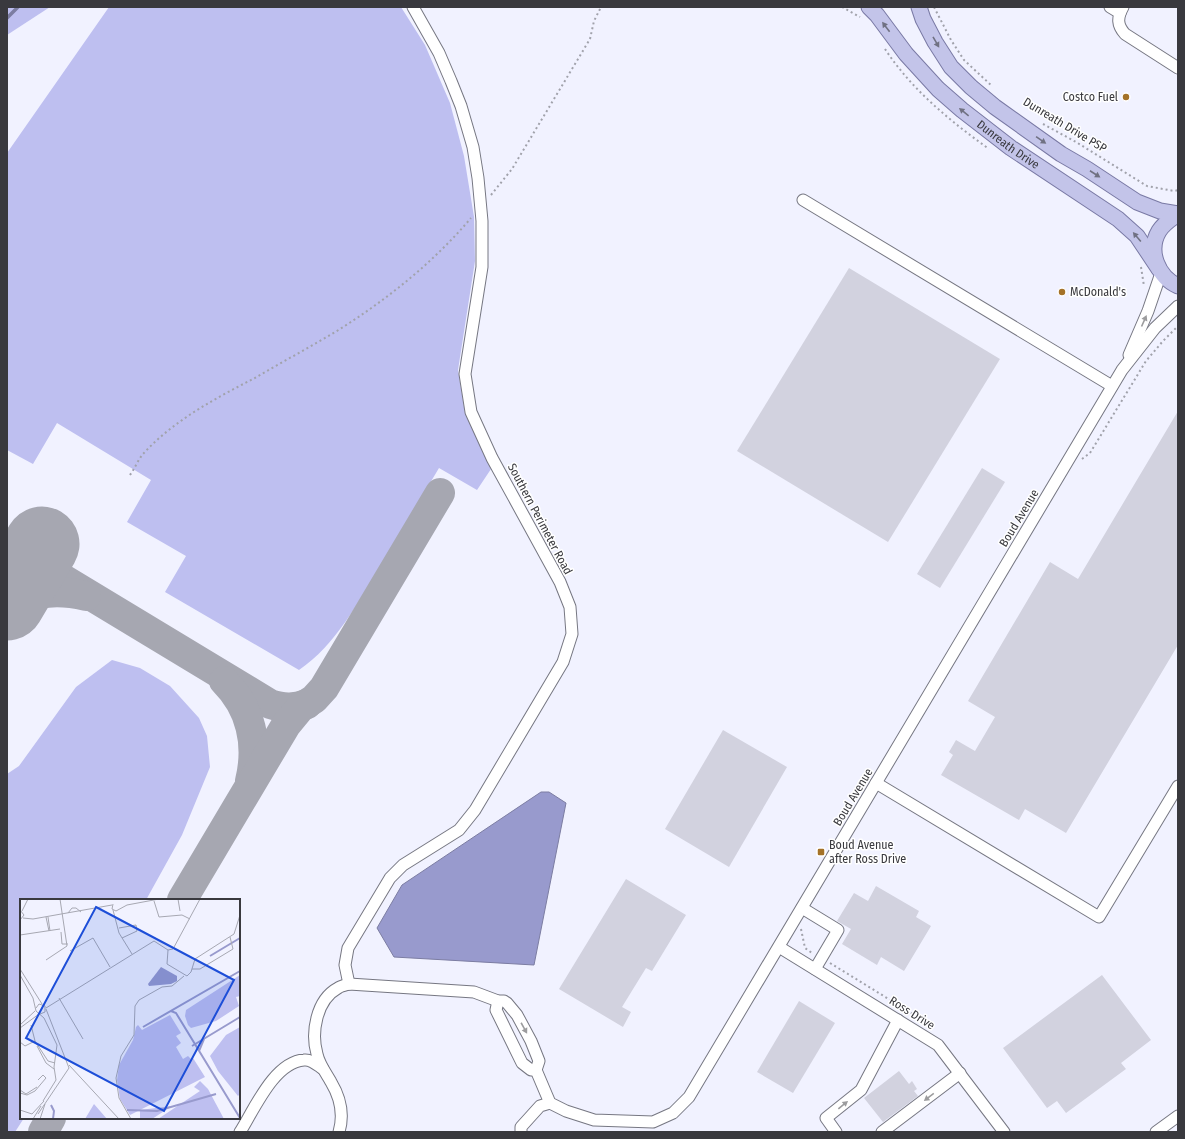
<svg xmlns="http://www.w3.org/2000/svg" width="1185" height="1139" font-family="'Fira Sans Condensed',sans-serif">
<style>
.green{fill:#bebff0}
.water{fill:#989acd;stroke:#7c7da2}
.lines{fill:none;stroke-linecap:round;stroke-linejoin:round}
.stream{stroke:#7c7da2;stroke-width:3.5}
.taxiway{stroke:#a6a7b1;stroke-width:30}
.runway{stroke:#a6a7b1;stroke-width:75}
.building{fill:#d2d2df}
.minor-casing{stroke:#767782;stroke-width:13}
.major-casing{stroke:#7979a4;stroke-width:17}
.path{stroke:#a1a2ab;stroke-width:2;stroke-dasharray:2 3;stroke-linecap:butt}
.minor{stroke:#fff;stroke-width:11}
.major{stroke:#c3c4e9;stroke-width:15}
.oneway{fill:#707182}
.oneway2{fill:#9c9c9e}
.poi-dot{fill:#a47228;stroke:#fff;stroke-width:1.5}
.labels{text-anchor:middle;stroke-width:3;stroke-linejoin:round;paint-order:stroke}
.poi-label{font-size:12px;fill:#39393e;stroke:#fff;text-anchor:start}
.street-label{font-size:12px;fill:#39393e;stroke:#fff}
.inset-river{fill:none;stroke:#989acd;stroke-width:2}
.inset-road{fill:none;stroke:#a7a8b2;stroke-width:1}
.view{fill:#1d4ed8;fill-opacity:0.15;stroke:#1d4ed8;stroke-width:2}
.inset-edge{fill:none;stroke:#39393e;stroke-width:2}
</style>
<rect width="100%" height="100%" fill="#f1f2ff"/>
<!-- green -->
<g class="green">
<path d="M7 7H50L7 35Z"/>
<path d="M109 7H401L425 45 450 103 464 156 474 217 475 261 458 370 465 413 491 469 477 490 439 468C420 500 400 532 381 565 358 602 336 645 299 670L165 592 186 556 127 522 151 480 57 423 33 464 7 450V153Z"/>
<path d="M112 660 140 668 170 686 199 718 207 736 210 767 182 835 146 900H21V1118H24L15 1132H7V774L19 766 76 687Z"/>
</g>
<!-- water -->
<path class="water" d="M541 792H549L566 803 534 965 394 957 377 928 402 885Z"/>
<g class="lines">
<!-- stream -->
<path class="stream" d="M7 18 18 7"/>
<!-- taxiway -->
<g class="taxiway">
<path d="M7 545 270 704C283 708 293 709 307 704"/>
<path d="M7 611C12 608 17 603 22 600 42 590 65 591 86 596"/>
<path d="M224 681C251 708 259 744 250 781"/>
<path d="M182 900 286 725 300 708 314 699 324 688 440 493"/>
<path d="M43 1132 51 1118"/>
</g>
<!-- runway -->
<path class="runway" d="M7 603 42 544"/>
</g>
<!-- building -->
<g class="building">
<path d="M849 268 1000 359 888 542 737 451Z"/>
<path d="M1178 411V645L1066 833 1025 809 1019 820 941 775 953 755 949 752 956 740 975 751 995 717 968 701 1050 562 1078 579Z"/>
<path d="M982 468 1005 482 940 588 917 574Z"/>
<path d="M723 730 787 767 729 867 665 829Z"/>
<path d="M626 879 686 915 652 971 646 968 622 1007 631 1012 623 1027 559 989Z"/>
<path d="M876 886 919 911 916 917 931 926 904 971 881 957 877 965 842 944 851 929 837 921 854 893 868 901Z"/>
<path d="M1102 975 1151 1040 1121 1063 1126 1069 1066 1113 1057 1101 1047 1108 1003 1048Z"/>
<path d="M799 1001 835 1023 793 1093 757 1072Z"/>
<path d="M899 1071 909 1084 912 1081 917 1089 914 1091 918 1096 883 1122 864 1098Z"/>
</g>
<g class="lines">
<!-- minor casing -->
<g class="minor-casing">
<g id="minor">
<path d="M1110 7 1120 13"/>
<path d="M1123 7C1117 18 1117 25 1125 34L1178 68"/>
<path d="M803 200 1112 386"/>
<path d="M1129 355 1148 311 1161 273"/>
<path d="M876 783 1099 917 1178 786"/>
<path d="M802 908 838 930 815 969"/>
<path d="M779 947 938 1045 1004 1132"/>
<path d="M349 984 345 965 348 948 390 878 403 865 459 830 475 810 563 662 572 634 570 607 560 582 492 458 471 412 465 374 482 267V221L478 178 473 147 461 106 451 81 439 53 413 7"/>
<path d="M498 1001 496 1010 522 1063 531 1070H536"/>
<path d="M536 1070 550 1103 566 1111 594 1120 653 1122 673 1113 689 1097 1122 370 1155 328 1178 306"/>
<path d="M240 1132C254 1110 274 1062 304 1060 311 1059 317 1065 323 1069"/>
<path d="M339 1132C344 1115 340 1097 331 1082 326 1073 319 1064 317 1054 311 1033 316 1000 338 988 341 986 346 985 349 984L474 992 498 1001H504L507 1003 517 1015 531 1041 539 1061 536 1070"/>
<path d="M521 1132V1127L540 1106 550 1103"/>
<path d="M836 1132 826 1118 861 1090 898 1020"/>
<path d="M882 1132 960 1073"/>
<path d="M1156 1132 1178 1116"/>
</g>
</g>
<!-- major casing -->
<g class="major-casing">
<g id="major">
<path id="s1" d="M869 7 877 15 906 54 938 89 962 110 1011 148 1118 219 1137 236 1159 269"/>
<path d="M919 7 923 19 935 42 951 67 971 87 995 107 1061 154 1087 169 1137 202 1160 211 1178 214"/>
<path d="M1178 214C1171 219 1164 223 1159 231 1147 251 1158 277 1178 286"/>
</g>
</g>
<!-- path -->
<g class="path">
<path d="M842 7 860 17"/>
<path d="M934 7 951 40 964 60 992 86"/>
<path d="M885 49C912 90 950 121 989 149"/>
<path d="M1043 124 1076 142 1147 186 1174 191 1178 190"/>
<path d="M491 195 512 169 590 39 594 21 601 7"/>
<path d="M1141 267 1144 286"/>
<path d="M1082 459 1090 453 1146 361 1163 341 1178 326"/>
<path d="M130 475C135 468 138 460 143 454 173 421 214 399 253 379 279 364 306 349 332 334 384 302 432 264 471 218"/>
<path d="M801 929 805 948 812 953"/>
<path d="M830 963 913 1014 914 1018"/>
</g>
<!-- minor -->
<use href="#minor" class="minor"/>
<!-- major -->
<use href="#major" class="major"/>
</g>
<!-- one-way arrows -->
<defs><path id="oneway-solid" d="M-6-.8H1V-3.2L6.5 0L1 3.2V.8H-6Z"/></defs>
<g class="oneway">
<use href="#oneway-solid" transform="translate(886 27) rotate(-127)"/>
<use href="#oneway-solid" transform="translate(936 42) rotate(60)"/>
<use href="#oneway-solid" transform="translate(964 112) rotate(-141)"/>
<use href="#oneway-solid" transform="translate(1041 140) rotate(35)"/>
<use href="#oneway-solid" transform="translate(1095 174) rotate(33)"/>
<use href="#oneway-solid" transform="translate(1137 237) rotate(-130)"/>
</g>
<g class="oneway2">
<use href="#oneway-solid" transform="translate(1144 321) rotate(-66)"/>
<use href="#oneway-solid" transform="translate(524 1028) rotate(61)"/>
<use href="#oneway-solid" transform="translate(929 1097) rotate(143)"/>
<use href="#oneway-solid" transform="translate(843 1105) rotate(-39)"/>
</g>
<!-- markers -->
<g class="poi-dot">
<circle cx="1126" cy="97" r="4"/>
<circle cx="1062" cy="292" r="4"/>
<rect x="817" y="848" width="8" height="8" rx="2"/>
</g>
<g class="labels">
<!-- poi labels -->
<g class="poi-label">
<text x="1118" y="101" text-anchor="end">Costco Fuel</text>
<text x="1070" y="296">McDonald's</text>
<text x="829" y="849">Boud Avenue<tspan x="829" dy="14">after Ross Drive</tspan></text>
</g>
<!-- street labels -->
<g class="street-label">
<text transform="translate(1065 125) rotate(31)" y="4">Dunreath Drive PSP</text>
<text dy="4" stroke="none"><textPath href="#s1" startOffset="197">Dunreath Drive</textPath></text>
<text transform="translate(1019 518) rotate(-59)" y="4">Boud Avenue</text>
<text transform="translate(540 519) rotate(62)" y="4">Southern Perimeter Road</text>
<text transform="translate(853 797) rotate(-59)" y="4">Boud Avenue</text>
<text transform="translate(912 1013) rotate(32)" y="4">Ross Drive</text>
</g>
</g>
<!-- overview -->
<g transform="translate(20 899)">
<rect width="220" height="220" fill="#f1f2ff"/>
<path d="M220 76V97L216 98 219 107 196 122 171 129 168 126 165 117 166 111ZM150 116 161 134 156 137 161 144 156 148 163 160 168 157 171 160 173 159 185 178 120 211 152 207 132 220H120V211L110 216 100 200 97 181 99 166 113 141 116 128 118 126 122 131ZM220 128V195L218 197 198 172 190 157 206 136ZM180 182 188 190 204 220H138L180 192 174 188ZM74 205 87 220H65Z" fill="#bebff0"/>
<path d="M141 68 157 77V82L151 85 129 87 128 85Z" fill="#989acd"/>
<path class="inset-river" d="M190 57 220 39M151 112 156 114 220 219M123 128 220 72M172 147 220 118M179 152 184 140M31 206 34 212 33 220M107 211 137 212 196 195"/>
<path class="inset-road" d="M158 0 160 12M134 2 139 18 162 16 170 20M93 5 92 10 96 12 107 6 139 0M0 11 4 16 0 21M93 11 99 34 112 55M2 12 8 0M48 14 52 9H56L61 13M26 18 29 32M28 18 30 32M3 19 13 20 92 6M99 29 116 26 117 32 102 39M41 33 42 45H48M0 36 40 30M148 51 153 50 180 0M50 52 73 39 90 68M26 61 47 47 40 0M0 70 22 105M172 70H180L213 50 210 38M0 76 13 99 16 112 24 119 37 146 34 168 36 181 23 202M39 99 63 140M16 109 19 105 25 107V113L20 115M26 109 134 42 148 51 147 65 167 77 171 73 175 60 214 35 220 16M0 126 15 112M0 129 19 115M15 142 28 162 35 164M0 143 5 147 15 142 11 126M17 147 26 164 34 170M49 166 99 220M0 191 6 195 17 188M0 194 7 196 15 192 26 179 23 176 18 181M0 211 12 215 24 202M18 215 49 169 26 110M13 220 21 207M20 220 25 205M111 220 99 199 96 179 101 157 114 136 115 107 119 101 142 88 152 87 164 77"/>
<path class="view" d="M76 8 214 81 144 212 6 139Z"/>
<rect width="220" height="220" class="inset-edge"/>
</g>
<!-- border -->
<rect width="1185" height="1139" fill="none" stroke="#39393e" stroke-width="16"/>
</svg>
